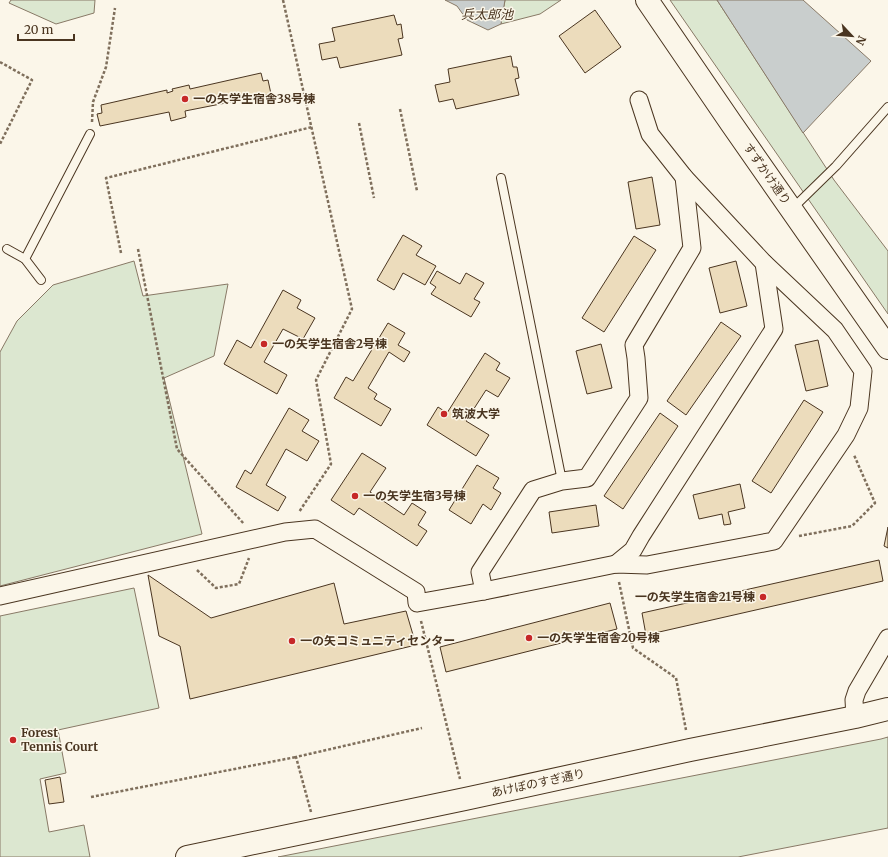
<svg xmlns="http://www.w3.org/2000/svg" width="888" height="857" font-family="Merriweather,'Noto Sans JP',serif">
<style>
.green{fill:#dce7d0;stroke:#887966}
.water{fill:#c9cecd;stroke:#887966}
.building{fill:#ecdcbc;stroke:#4a3520}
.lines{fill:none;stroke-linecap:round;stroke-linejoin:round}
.lane-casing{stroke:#4a3520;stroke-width:10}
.street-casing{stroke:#4a3520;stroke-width:19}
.secondary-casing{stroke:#4a3520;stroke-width:24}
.path{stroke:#7f6f5c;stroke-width:2.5;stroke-dasharray:3 2;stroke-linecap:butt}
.lane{stroke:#fbf6e9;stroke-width:8}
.street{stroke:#fbf6e9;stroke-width:17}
.secondary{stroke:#fbf6e9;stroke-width:22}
.poi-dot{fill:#c62828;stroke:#fbf6e9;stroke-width:1.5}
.labels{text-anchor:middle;stroke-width:3;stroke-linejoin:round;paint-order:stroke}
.poi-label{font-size:12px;font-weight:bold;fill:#4a3520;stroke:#fbf6e9;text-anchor:start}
.street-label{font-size:12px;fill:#4a3520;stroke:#fbf6e9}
.water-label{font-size:13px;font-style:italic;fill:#4a3520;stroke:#fbf6e9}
</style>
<rect width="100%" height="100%" fill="#fbf6e9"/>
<!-- green -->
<g class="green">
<path d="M11 0H95L94 13 56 24 9 3Z"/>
<path d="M505 0H561L540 14 501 24Z"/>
<path d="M670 0H717L834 180 888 251V314Z"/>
<path d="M134 261 143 296 228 284 214 356 164 378 202 534 0 586V352L17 321 53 285Z"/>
<path d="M134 588 159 708 58 730 66 773 40 779 49 832 84 825 90 857H0V616Z"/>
<path d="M888 737V828L738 857H278L881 739Z"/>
</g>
<!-- water -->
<g class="water">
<path d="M445 0H505L501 24 488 30 467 20 457 6Z"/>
<path d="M717 0H803L871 61 803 133Z"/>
</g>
<!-- building -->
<g class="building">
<path d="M595 10 621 47 585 73 559 36Z"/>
<path d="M394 15 397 25 401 24 403 38 398 39 402 55 340 68 337 57 322 60 319 44 335 41 332 28Z"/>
<path d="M511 56 513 67H517L519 78 515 79 519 95 456 109 453 99 439 102 435 85 450 82 448 69Z"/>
<path d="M261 73 263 81 268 80 271 94 185 111 186 117 171 121 169 112 100 126 97 114 102 113 101 105 167 90V93L173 91 172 89 189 85 190 89Z"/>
<path d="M652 177 660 225 636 229 628 182Z"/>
<path d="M403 235 422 246 416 255 436 266 425 285 403 273 394 290 377 280Z"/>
<path d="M634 236 656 250 604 332 582 318Z"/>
<path d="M736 261 747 306 720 313 709 268Z"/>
<path d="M437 271 460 284 466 273 484 283 474 299 480 302 471 317 431 294 436 287 430 283Z"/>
<path d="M283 290 301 300 297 308 315 318 303 339 283 329 264 362 287 375 277 394 224 364 237 340 251 348Z"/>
<path d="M721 322 741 336 686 415 667 401Z"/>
<path d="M388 323 405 333 398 345 410 352 404 362 389 352 368 388 377 394 374 399 391 409 381 426 334 398 346 377 353 381Z"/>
<path d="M818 340 828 386 806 391 795 345Z"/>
<path d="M601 344 612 388 587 394 576 351Z"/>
<path d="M485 353 500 363 496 370 510 378 498 397 486 390 466 421 489 435 476 456 427 425 438 407 447 413Z"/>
<path d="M804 400 823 412 771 493 752 481Z"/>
<path d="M289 408 309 420 302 431 319 441 307 461 286 449 266 485 286 497 278 511 236 487 245 470 251 474Z"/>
<path d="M660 413 678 426 623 509 604 496Z"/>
<path d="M362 453 386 468 370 492 404 515 412 503 426 512 418 525 427 531 417 546 359 508 354 515 331 500Z"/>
<path d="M477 465 499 478 493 488 501 493 491 510 483 504 471 524 449 510Z"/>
<path d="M740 484 745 508 728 512 731 524 724 525 722 514 699 519 693 495Z"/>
<path d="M596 505 599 526 552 533 549 512Z"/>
<path d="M888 527V548L884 546Z"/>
<path d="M879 560 883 581 646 635 642 613Z"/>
<path d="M148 575 211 618 334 583 344 624 406 611 416 645 190 699 180 646 159 636Z"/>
<path d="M610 603 617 629 446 672 440 647Z"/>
<path d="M60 777 64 802 49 804 45 780Z"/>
</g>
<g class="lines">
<!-- lane casing -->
<g class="lane-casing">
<g id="lane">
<path d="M501 178 562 481"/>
<path d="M793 208 836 166 888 107"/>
<path d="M7 249 25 259 41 280"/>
<path d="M25 259 90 134"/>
</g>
</g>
<!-- street casing -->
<g class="street-casing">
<g id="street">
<path d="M616 564 633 550 641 536 774 329 764 263"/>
<path d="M484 591 480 572 533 490 562 481 587 478 639 398 636 358 634 345 692 248 684 177"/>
<path d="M0 596 285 532 315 529 416 592 417 603 484 591 616 564 647 565 774 541 846 435 859 408 863 371 835 330 764 263 684 177 650 134 639 100"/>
<path d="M855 717 854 700 857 691 888 638"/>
</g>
</g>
<!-- secondary casing -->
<g class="secondary-casing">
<g id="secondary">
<path d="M647 0 731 123 888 348"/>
<path d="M187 857 465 799 690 750 855 717 888 709"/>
</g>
</g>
<!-- path -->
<g class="path">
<path d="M283 0 352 309 316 380 331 464 299 512"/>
<path d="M0 62 32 80 0 144"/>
<path d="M400 109 417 191"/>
<path d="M92 122 93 102 106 67 115 8"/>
<path d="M359 123 374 198"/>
<path d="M138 249 177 449 244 524"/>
<path d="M121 253 106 178 312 127"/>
<path d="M799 536 852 526 875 503 854 455"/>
<path d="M197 570 216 588 239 584 249 558"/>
<path d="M619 582 633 648 676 678 686 730"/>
<path d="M421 621 460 779"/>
<path d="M91 797 296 757"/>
<path d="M311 812 296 757 422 728"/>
</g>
<!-- lane -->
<use href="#lane" class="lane"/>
<!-- street -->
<use href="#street" class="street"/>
<!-- secondary -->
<use href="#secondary" class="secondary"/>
</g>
<!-- markers -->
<g class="poi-dot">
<circle cx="185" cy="99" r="4"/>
<circle cx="264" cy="344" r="4"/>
<circle cx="444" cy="414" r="4"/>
<circle cx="355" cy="496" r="4"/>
<circle cx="763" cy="597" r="4"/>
<circle cx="529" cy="638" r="4"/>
<circle cx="292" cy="641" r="4"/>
<circle cx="13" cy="740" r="4"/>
</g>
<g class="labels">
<!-- poi labels -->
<g class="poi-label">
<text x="193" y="103">一の矢学生宿舎38号棟</text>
<text x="272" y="348">一の矢学生宿舎2号棟</text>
<text x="452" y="418">筑波大学</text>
<text x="363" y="500">一の矢学生宿3号棟</text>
<text x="755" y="601" text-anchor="end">一の矢学生宿舎21号棟</text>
<text x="537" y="642">一の矢学生宿舎20号棟</text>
<text x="300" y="645">一の矢コミュニティセンター</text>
<text x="21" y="737">Forest<tspan x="21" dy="14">Tennis Court</tspan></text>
</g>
<!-- street labels -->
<g class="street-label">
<text transform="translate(767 174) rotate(55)" y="4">すずかけ通り</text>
<text transform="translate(538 783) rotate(-12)" y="4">あけぼのすぎ通り</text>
</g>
<!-- water labels -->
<g class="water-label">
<text x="487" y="19">兵太郎池</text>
</g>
</g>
<!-- north arrow -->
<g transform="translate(852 36) rotate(116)" stroke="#fbf6e9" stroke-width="3" paint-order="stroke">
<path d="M0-3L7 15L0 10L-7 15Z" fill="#4a3520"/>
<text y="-6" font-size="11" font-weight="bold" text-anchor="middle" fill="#4a3520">N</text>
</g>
<!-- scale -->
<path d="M18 34v6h56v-6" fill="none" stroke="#4a3520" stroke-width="2"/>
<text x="24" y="34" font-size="12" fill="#4a3520" stroke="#fbf6e9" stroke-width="3" paint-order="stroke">20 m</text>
</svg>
